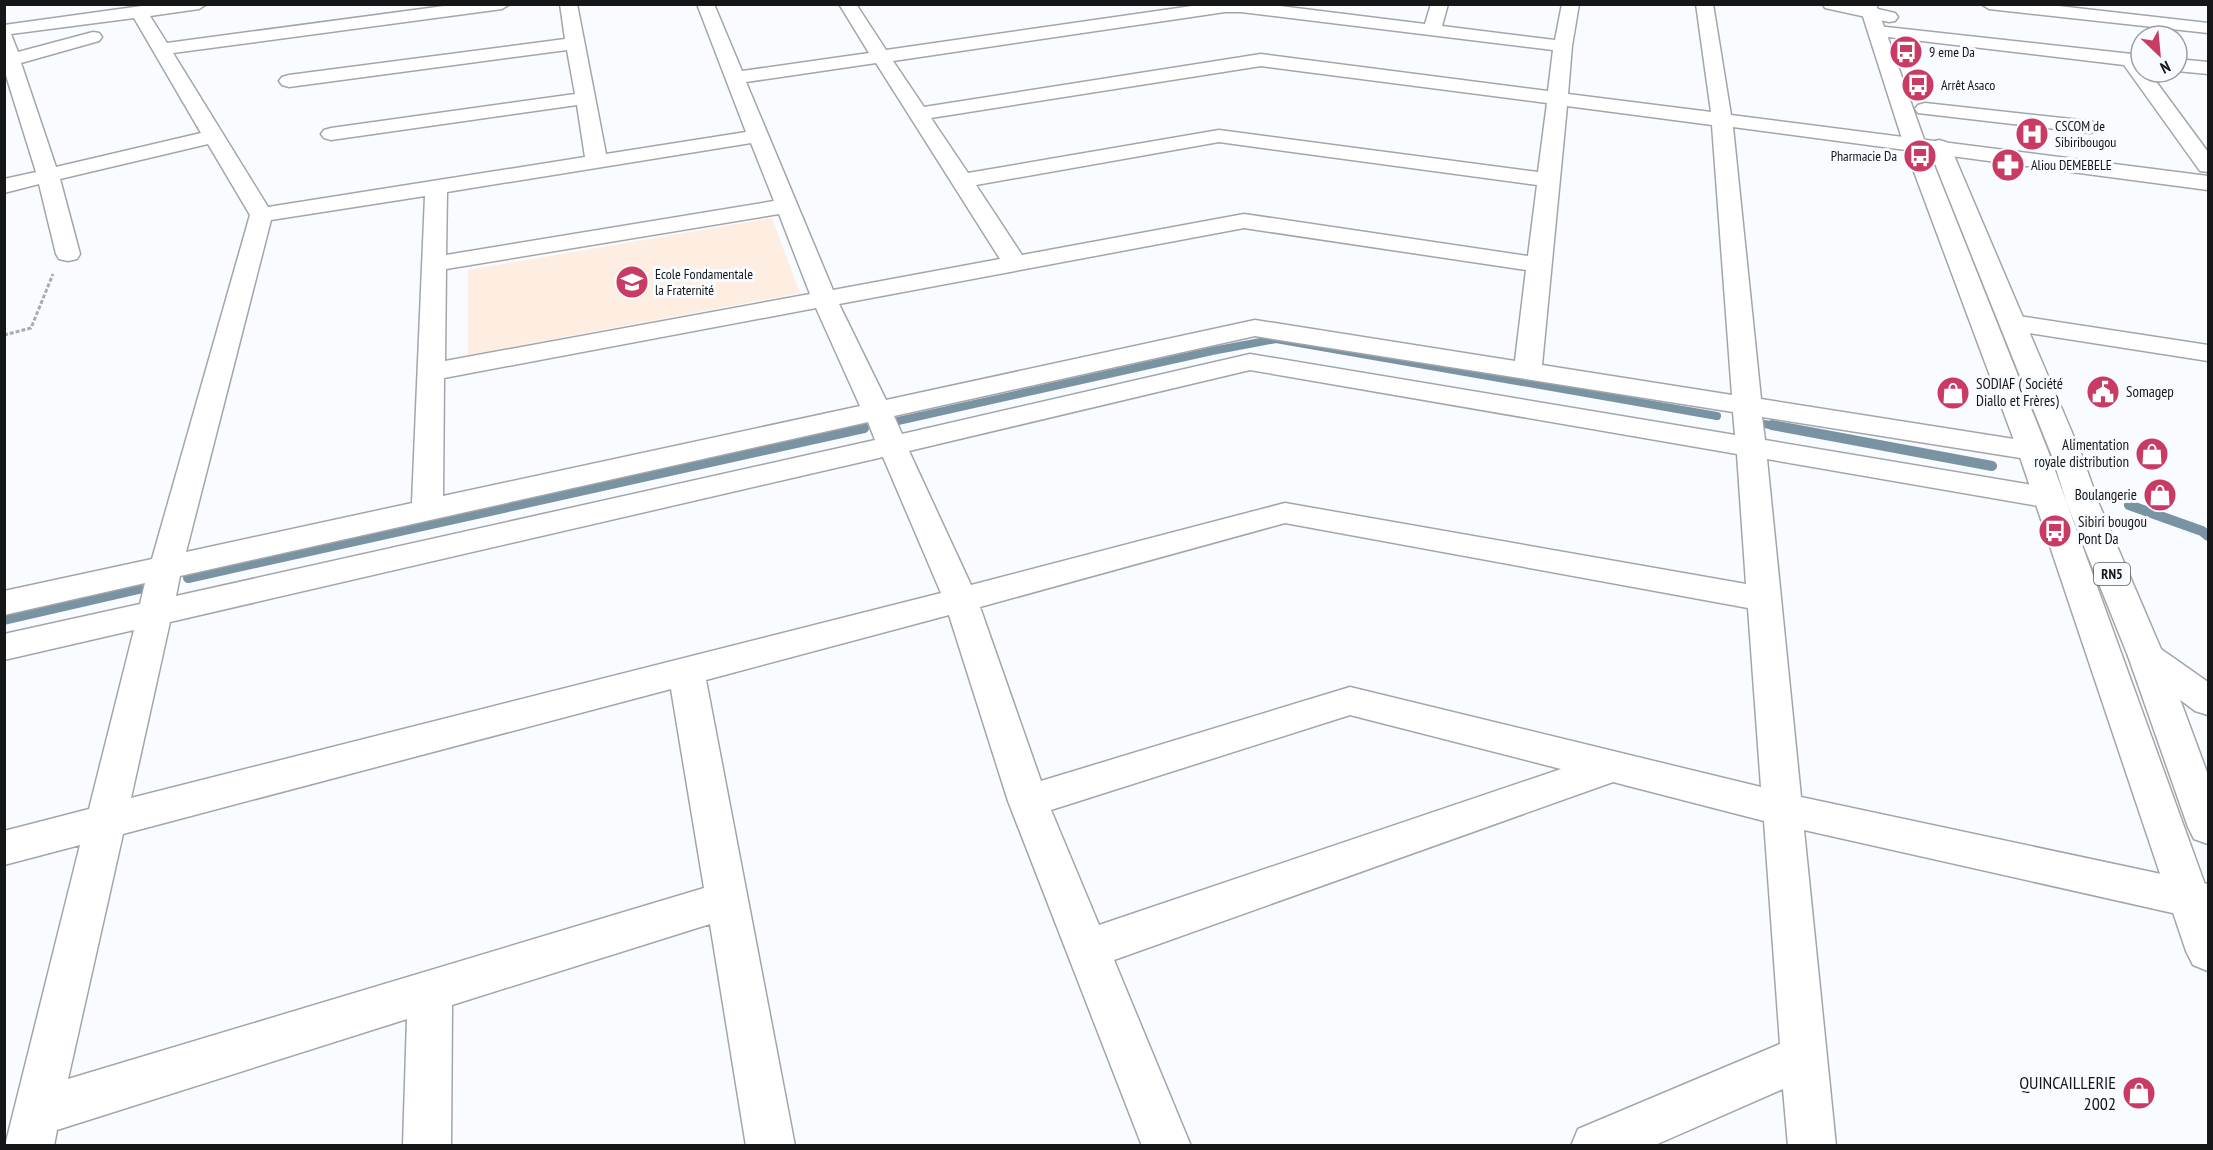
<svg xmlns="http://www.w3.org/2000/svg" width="2213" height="1150" font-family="'PT Sans Narrow',sans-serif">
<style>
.education{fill:#fdeee1}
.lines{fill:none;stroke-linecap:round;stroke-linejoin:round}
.stream-far1{stroke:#7a93a3;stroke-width:8}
.stream{stroke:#7a93a3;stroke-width:10}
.minor-casing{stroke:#a3a6a9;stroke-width:3}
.highway-casing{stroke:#a3a6a9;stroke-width:3}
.path{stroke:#aaadb0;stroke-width:3;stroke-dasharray:4 2;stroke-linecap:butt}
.minor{fill:#fff;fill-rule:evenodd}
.highway{fill:#fff;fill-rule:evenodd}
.labels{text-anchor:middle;stroke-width:6;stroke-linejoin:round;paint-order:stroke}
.far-poi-label{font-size:14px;fill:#141617;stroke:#f8fbff;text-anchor:start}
.shield{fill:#f8fbff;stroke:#585b5d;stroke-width:1.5}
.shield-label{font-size:14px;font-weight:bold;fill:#141617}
.poi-label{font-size:15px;fill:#141617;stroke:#f8fbff;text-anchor:start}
.near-poi-label{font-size:18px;fill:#141617;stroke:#f8fbff;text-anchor:end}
</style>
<rect width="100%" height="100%" fill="#f8fbff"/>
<!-- education -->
<path class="education" d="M772 218 800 293 468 355V270Z"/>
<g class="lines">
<!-- stream-far1 -->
<g class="stream-far1">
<path d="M898 421 1212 351 1276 339 1717 416"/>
<path d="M1759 423 1781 427"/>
</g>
<!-- stream -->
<g class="stream">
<path d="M1772 425 1992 466"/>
<path d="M2129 505 2202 531 2208 536"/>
<path d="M188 578 864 428"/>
<path d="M4 620 139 589"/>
</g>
<!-- minor casing -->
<g class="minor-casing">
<g id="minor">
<path d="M156 4H207L199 9 150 16 167 43 459 4H510L502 9 173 53 268 207 585 157 577 105 331 140 324 138 321 134 324 130 331 128 575 94 567 50 289 87 282 85 279 81 282 77 289 75 565 39 560 4H577L606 154 746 132 697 4H714L742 71 869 53 839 4H856L886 50 1206 4H1263L1425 24 1431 4H1448L1442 26 1555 40 1562 4H1579L1572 46 1568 94 1711 112 1696 4H1713L1731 115 2208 176V190L1733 127 1761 399 2033 442 2043 445 2048 451 2043 457 2033 460 1762 417 1765 440 2050 488 2061 491 2065 498 2061 505 2050 508 1767 459 1801 797 2208 884V921L1804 830 1836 1146H1788L1783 1089 1653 1146H1571L1578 1129 1780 1044 1764 821 1613 782 1114 960 1191 1146H1142L1008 801 949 615 706 680 795 1146H746L710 924 452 1005 451 1146H403L407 1019 57 1130 54 1146H5L80 845 4 865V831L89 809 134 630 4 660V634L140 604 145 583 4 615V591L152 559 250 215 208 144 60 179 80 254 77 259 68 261 59 259 56 254 39 184 4 193V179L36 172 4 69V25ZM1225 12H1241L1553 50 1548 91 1261 54 924 107 893 61ZM134 18 201 133 56 167 21 63 99 41 102 37 99 33 93 32 18 52 11 34ZM876 63 1000 259 833 290 746 82ZM1261 66 1547 103 1538 172 1219 130 968 173 931 118ZM1567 106 1712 125 1732 395 1542 365ZM1219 142 1537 185 1528 256 1244 214 1022 255 976 185ZM751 143 774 201 446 255 447 192ZM425 196 412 503 186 552 271 220ZM779 214 810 294 445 361 446 269ZM1244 228 1526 270 1515 361 1255 320 886 400 839 304ZM816 308 860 406 443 496 444 378ZM1255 336 1733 412 1735 435 1250 354 902 434 894 416ZM1250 370 1737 454 1746 584 1285 503 971 585 909 451ZM868 422 875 440 176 596 180 576ZM883 457 941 593 131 798 170 622ZM1285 523 1748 608 1761 787 1350 687 1041 781 980 607ZM671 689 704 888 68 1079 123 834ZM1350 715 1561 769 1099 925 1051 810Z"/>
<path d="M1823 4H1856L1895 13 1898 17 1895 21 1889 22 1825 8Z"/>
<path d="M1981 4H2041L2208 23V33L1989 9Z"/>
<path d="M1877 26 2141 55V72H2149L2208 152V172L2200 171 2124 65 1871 35 1868 31 1871 27Z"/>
<path d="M2177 59 2208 62V74L2177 71Z"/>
<path d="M1925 103 2090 121 2097 123 2100 127 2097 131 2090 133 1918 113 1915 109 1918 105Z"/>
<path d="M2012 315 2208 345V361L2003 329 1999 323 2003 317Z"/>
<path d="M2146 643 2158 647 2208 682V715L2195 711 2134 665 2128 656 2134 647Z"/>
</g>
</g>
<!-- highway casing -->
<g class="highway-casing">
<g id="highway">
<path d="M1859 4H1876L1926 145 2048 451 2208 893V971L2193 965 2186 951 2018 451 1904 145Z"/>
<path d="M1939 140 1946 142 1950 146 2082 456 2099 504 2164 656 2208 775V844L2194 839 2188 827 2128 656 2067 504 2052 456 1928 146 1932 142Z"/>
</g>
</g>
<!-- path -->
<path class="path" d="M4 335 31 328 53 274"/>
<!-- minor -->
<use href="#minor" class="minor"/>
<!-- highway -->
<use href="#highway" class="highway"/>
</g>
<!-- icons -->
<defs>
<g id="bus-disc" transform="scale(1.725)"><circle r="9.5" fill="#c93b63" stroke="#f8fbff"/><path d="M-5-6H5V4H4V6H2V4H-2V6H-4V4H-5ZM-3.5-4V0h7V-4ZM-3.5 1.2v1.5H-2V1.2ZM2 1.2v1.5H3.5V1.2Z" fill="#fff"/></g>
<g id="hospital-disc" transform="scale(1.725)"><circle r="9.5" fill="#c93b63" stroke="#f8fbff"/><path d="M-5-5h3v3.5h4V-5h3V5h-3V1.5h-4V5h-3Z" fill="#fff"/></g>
<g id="pharmacy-disc" transform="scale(1.725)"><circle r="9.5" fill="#c93b63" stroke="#f8fbff"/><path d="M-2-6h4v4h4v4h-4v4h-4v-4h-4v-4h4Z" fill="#fff"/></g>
<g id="school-disc" transform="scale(1.725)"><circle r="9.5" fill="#c93b63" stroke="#f8fbff"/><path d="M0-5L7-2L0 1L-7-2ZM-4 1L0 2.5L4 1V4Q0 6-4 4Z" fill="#fff"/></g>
<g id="civic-disc" transform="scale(1.725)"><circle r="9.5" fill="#c93b63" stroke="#f8fbff"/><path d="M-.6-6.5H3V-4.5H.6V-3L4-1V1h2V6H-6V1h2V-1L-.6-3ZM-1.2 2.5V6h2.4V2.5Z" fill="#fff"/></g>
<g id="shop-disc" transform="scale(1.725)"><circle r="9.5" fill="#c93b63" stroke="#f8fbff"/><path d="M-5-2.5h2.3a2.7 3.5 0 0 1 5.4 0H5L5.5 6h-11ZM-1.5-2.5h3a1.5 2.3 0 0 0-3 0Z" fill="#fff"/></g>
</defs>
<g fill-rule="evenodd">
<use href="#bus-disc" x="1906" y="52"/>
<use href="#bus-disc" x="1918" y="85"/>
<use href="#hospital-disc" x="2032" y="134"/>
<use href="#bus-disc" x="1920" y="156"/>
<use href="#pharmacy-disc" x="2008" y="165"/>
<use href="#school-disc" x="632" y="282"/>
<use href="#civic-disc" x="2103" y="392"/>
<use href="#shop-disc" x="1953" y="393"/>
<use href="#shop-disc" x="2152" y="454"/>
<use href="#shop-disc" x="2160" y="495"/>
<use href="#bus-disc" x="2055" y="531"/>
<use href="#shop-disc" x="2139" y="1093"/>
</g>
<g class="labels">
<!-- far-poi labels -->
<g class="far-poi-label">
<text x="1929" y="57">9 eme Da</text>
<text x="1941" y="90">Arrêt Asaco</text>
<text x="2055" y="131">CSCOM de<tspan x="2055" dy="16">Sibiribougou</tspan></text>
<text x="1897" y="161" text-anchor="end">Pharmacie Da</text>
<text x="2031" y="170">Aliou DEMEBELE</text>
<text x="655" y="279">Ecole Fondamentale<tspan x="655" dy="16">la Fraternité</tspan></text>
</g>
<!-- shield labels -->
<rect class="shield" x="2094" y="563" width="36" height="22" rx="4.5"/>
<g class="shield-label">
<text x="2112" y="579">RN5</text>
</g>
<!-- poi labels -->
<g class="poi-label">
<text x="1976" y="389">SODIAF ( Société<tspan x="1976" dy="17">Diallo et Frères)</tspan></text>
<text x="2126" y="397">Somagep</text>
<text x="2129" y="450" text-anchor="end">Alimentation<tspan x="2129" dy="17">royale distribution</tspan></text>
<text x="2137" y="500" text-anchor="end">Boulangerie</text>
<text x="2078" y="527">Sibiri bougou<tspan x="2078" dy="17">Pont Da</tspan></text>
</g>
<!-- near-poi labels -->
<g class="near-poi-label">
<text x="2116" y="1089">QUINCAILLERIE<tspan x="2116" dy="21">2002</tspan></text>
</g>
</g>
<!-- border -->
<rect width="2213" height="1150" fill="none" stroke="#141617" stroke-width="12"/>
<!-- north arrow -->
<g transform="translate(2159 54) rotate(154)"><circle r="28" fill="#f8fbff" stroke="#9d9fa2" stroke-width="1.5"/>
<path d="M0-4.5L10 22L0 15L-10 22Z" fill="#c93b63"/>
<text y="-9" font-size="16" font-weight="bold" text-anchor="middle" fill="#141617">N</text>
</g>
</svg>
